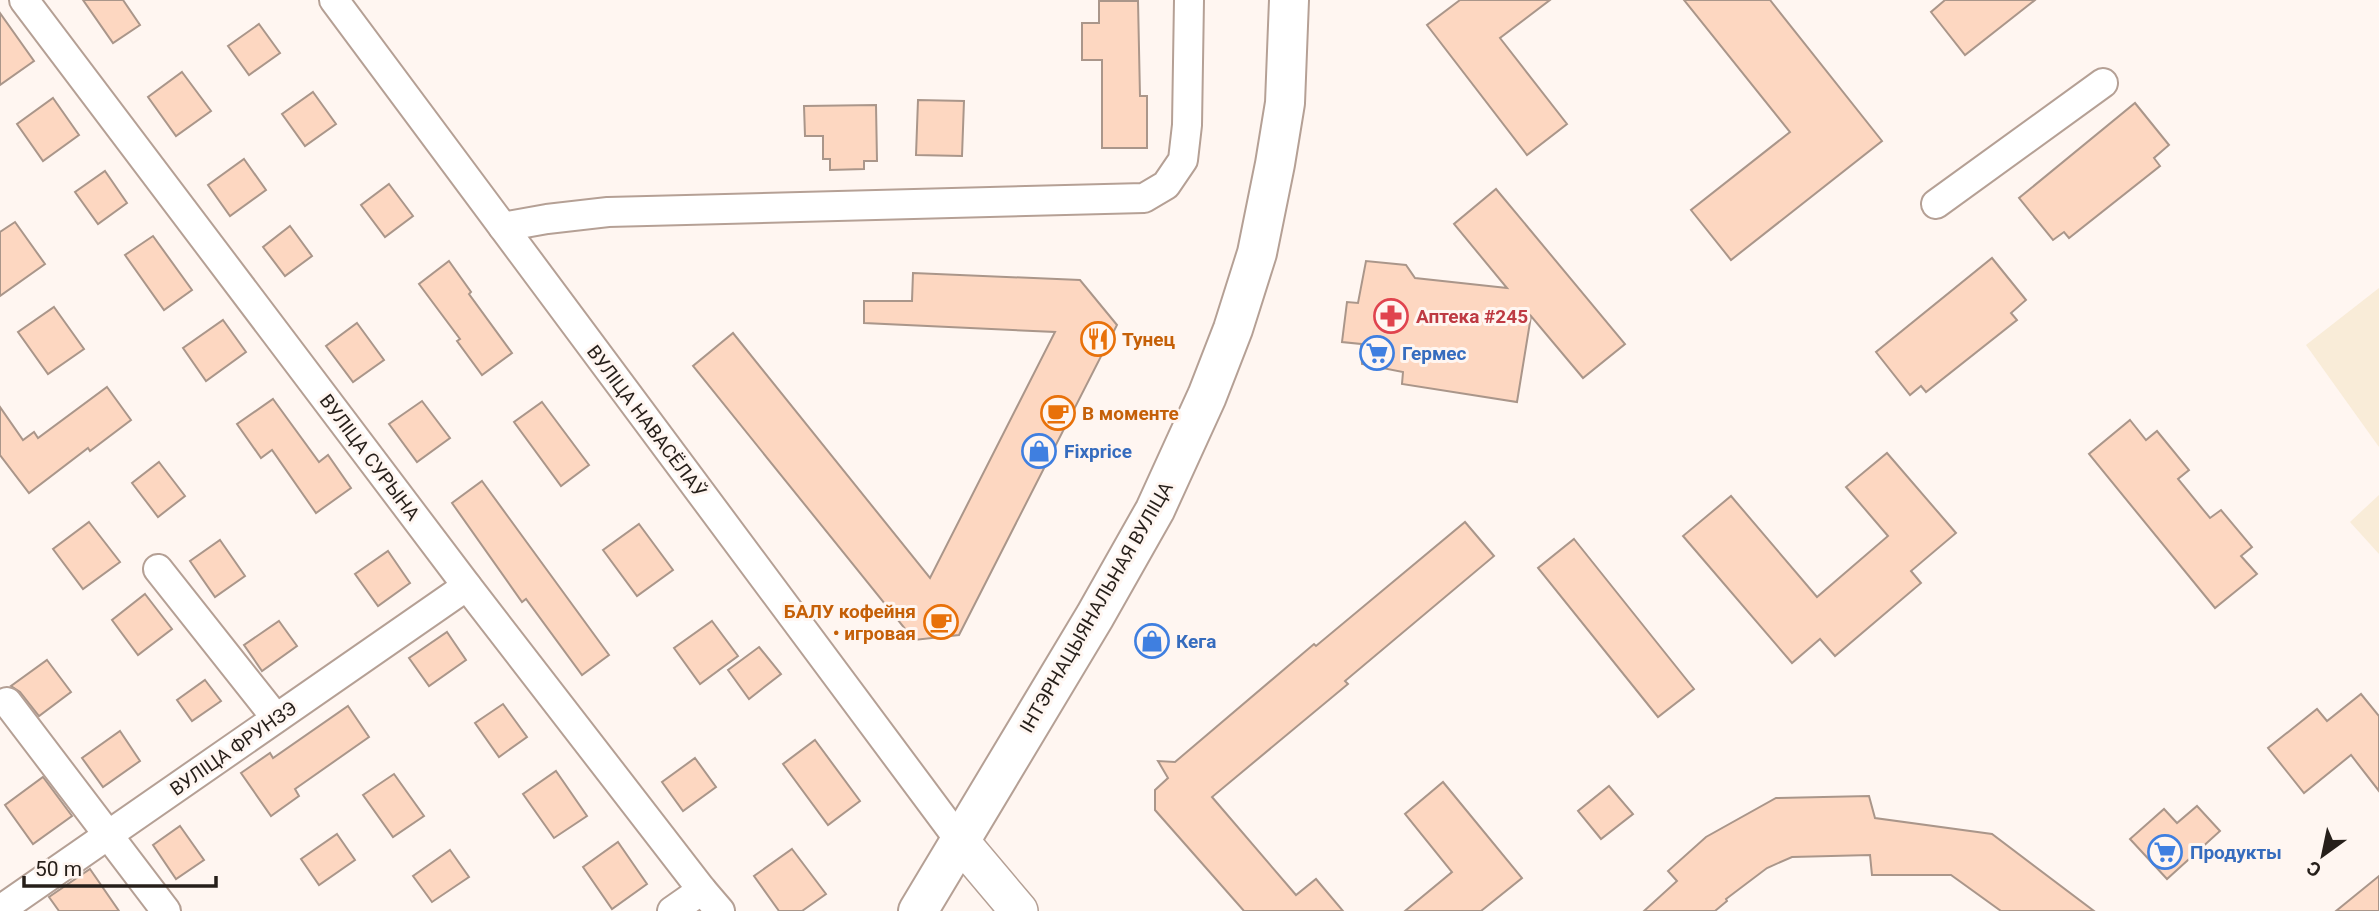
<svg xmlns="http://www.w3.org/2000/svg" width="2379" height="911" font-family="Roboto,sans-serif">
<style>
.education{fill:#f9ecd8}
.building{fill:#fdd7c1;stroke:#aa968a;stroke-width:2}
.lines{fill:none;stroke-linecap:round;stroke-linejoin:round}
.minor-casing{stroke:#b5a095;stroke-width:32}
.tertiary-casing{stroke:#b5a095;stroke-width:40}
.secondary-casing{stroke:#b5a095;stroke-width:42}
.minor{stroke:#fff;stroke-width:28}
.tertiary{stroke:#fff;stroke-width:37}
.secondary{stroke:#fff;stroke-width:38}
.labels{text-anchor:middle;stroke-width:6;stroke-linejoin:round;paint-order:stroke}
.health-label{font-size:19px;font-weight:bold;fill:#be3a42;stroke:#fff6f1;text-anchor:start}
.food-label{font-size:19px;font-weight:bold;fill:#c56008;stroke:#fff6f1;text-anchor:start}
.shop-label{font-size:19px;font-weight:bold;fill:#366cbe;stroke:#fff6f1;text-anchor:start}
.street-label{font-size:19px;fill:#261f1a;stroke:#fff6f1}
</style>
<rect width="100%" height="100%" fill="#fff6f1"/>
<!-- education -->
<g class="education">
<path d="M2379 288V447L2306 345Z"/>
<path d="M2379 495V554L2350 522Z"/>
</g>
<!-- building -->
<g class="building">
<path d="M83 0H123L140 25 113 43Z"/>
<path d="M1460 0H1550L1500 38 1567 124 1527 155 1427 25Z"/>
<path d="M1684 0H1770L1882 141 1731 260 1691 210 1790 132Z"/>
<path d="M1945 0H2035L1965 55 1931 12Z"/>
<path d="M1099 1H1138L1140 96H1147V148H1102V60H1082V23H1099Z"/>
<path d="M0 13 34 61 0 85Z"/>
<path d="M259 24 280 53 249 75 228 46Z"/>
<path d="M182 72 211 111 176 136 148 97Z"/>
<path d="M313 92 336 124 305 146 282 114Z"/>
<path d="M53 98 79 135 43 161 17 124Z"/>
<path d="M918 100 964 101 962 156 916 155Z"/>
<path d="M2135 103 2169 145 2154 158 2160 166 2069 238 2064 232 2053 240 2019 198Z"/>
<path d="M876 105 877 161H864V169L830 170V159H823V136H805L804 106Z"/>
<path d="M244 159 266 190 230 216 208 185Z"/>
<path d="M105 171 127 203 98 224 75 192Z"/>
<path d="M389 184 413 216 385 237 361 205Z"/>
<path d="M1496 189 1625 344 1583 378 1531 316 1517 402 1402 384 1403 372 1362 364 1361 344 1342 342 1347 302 1358 303 1366 261 1406 265 1415 278 1507 288 1454 224Z"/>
<path d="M15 222 45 264 0 296V232Z"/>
<path d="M290 226 312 256 285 276 263 247Z"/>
<path d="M153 236 192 290 164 310 125 255Z"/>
<path d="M1992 258 2026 300 2011 313 2017 320 1926 392 1921 386 1910 395 1876 352Z"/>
<path d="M449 261 471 292 469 294 512 353 482 375 457 341 460 339 419 284Z"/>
<path d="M913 273 1080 280 1117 325 959 635 914 640 693 366 733 333 930 578 1055 332 864 323V301H912Z"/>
<path d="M54 307 84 349 48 374 18 332Z"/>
<path d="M223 320 246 352 206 381 183 348Z"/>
<path d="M357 323 384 360 353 382 326 346Z"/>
<path d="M107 387 131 420 90 451 88 448 29 493 0 455V407L23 440 34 432 38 438Z"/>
<path d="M273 399 319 462 328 455 351 488 316 513 272 450 261 458 237 424Z"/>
<path d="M422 401 450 438 417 462 389 424Z"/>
<path d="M542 402 589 465 561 486 514 422Z"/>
<path d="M2130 420 2146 440 2157 431 2189 470 2178 479 2210 518 2221 510 2252 547 2241 556 2257 574 2215 608 2089 454Z"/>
<path d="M1887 453 1956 533 1911 571 1921 583 1835 656 1820 639 1792 663 1683 536 1731 496 1817 597 1888 536 1846 487Z"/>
<path d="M159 462 185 496 158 517 132 483Z"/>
<path d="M482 481 609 655 582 675 526 599 522 602 452 503Z"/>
<path d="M89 522 120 562 83 589 53 549Z"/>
<path d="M1465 522 1494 556 1345 681 1348 684 1212 797 1296 895 1316 879 1343 911H1244L1155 810V790L1168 778 1158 761 1175 762 1314 644 1316 646Z"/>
<path d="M639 524 673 570 637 596 603 550Z"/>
<path d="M1574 539 1694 689 1658 717 1538 568Z"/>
<path d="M220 540 245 576 215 597 190 561Z"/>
<path d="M388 551 410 583 378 606 355 574Z"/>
<path d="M145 594 172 629 138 655 112 620Z"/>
<path d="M279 621 297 646 262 671 244 645Z"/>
<path d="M712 621 738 656 700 684 674 648Z"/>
<path d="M447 632 466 660 429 686 409 658Z"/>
<path d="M759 647 781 674 749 699 728 670Z"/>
<path d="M47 660 71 692 39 716 20 692 11 686Z"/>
<path d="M205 680 221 701 192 721 177 700Z"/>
<path d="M2361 694 2379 716V791L2351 755 2304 793 2268 748 2317 709 2327 721Z"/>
<path d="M503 704 527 737 499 757 475 723Z"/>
<path d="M348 706 369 737 295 789 299 796 271 816 241 773 270 753 273 758Z"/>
<path d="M120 731 140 761 103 787 82 758Z"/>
<path d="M815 740 860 801 828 825 783 764Z"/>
<path d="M695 758 716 787 683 811 662 782Z"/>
<path d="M556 771 587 816 554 838 523 794Z"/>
<path d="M394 774 424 816 393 837 363 795Z"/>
<path d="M43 777 72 816 33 844 5 805Z"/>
<path d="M1443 782 1522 878 1481 911H1405L1452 872 1405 814Z"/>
<path d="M1609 786 1633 814 1601 839 1578 811Z"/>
<path d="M1869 796 1875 818 1992 834 2094 911H2001L1951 875H1872L1870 855 1792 857 1767 868 1726 899 1727 901 1715 911H1644L1677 881 1668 871 1706 837 1776 798Z"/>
<path d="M2197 806 2220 831 2167 879 2130 839 2164 809 2177 823Z"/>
<path d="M180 826 204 860 176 879 153 845Z"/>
<path d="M337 834 355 860 319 885 301 859Z"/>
<path d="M618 842 647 884 612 909 583 867Z"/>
<path d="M792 849 826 894 802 911H779L754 876Z"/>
<path d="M450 850 469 877 432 902 413 876Z"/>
<path d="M90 869 119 911H59L49 897Z"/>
<path d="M2379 876V911H2336Z"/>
</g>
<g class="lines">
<!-- minor casing -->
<g class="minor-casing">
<g id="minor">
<path d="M24 0 467 586 702 890 720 911"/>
<path d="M334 0 960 841"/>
<path d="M1936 204 2103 83"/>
<path d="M503 227 547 219 608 212 1144 198 1166 185 1183 160 1187 125 1189 0"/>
<path d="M158 569 276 718"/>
<path d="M7 702 166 911"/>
<path d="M0 910 467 586"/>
<path d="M672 911 702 890"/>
</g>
</g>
<!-- tertiary casing -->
<g class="tertiary-casing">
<path id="tertiary" d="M960 841 1019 911"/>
</g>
<!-- secondary casing -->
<g class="secondary-casing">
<path id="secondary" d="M918 911 1095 616 1155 510 1207 396 1233 329 1257 253 1275 164 1285 103 1289 0"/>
</g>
<!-- minor -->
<use href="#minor" class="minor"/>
<!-- tertiary -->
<use href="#tertiary" class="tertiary"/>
<!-- secondary -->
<use href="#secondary" class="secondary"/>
</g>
<!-- icons -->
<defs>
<g id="pharmacy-ring" transform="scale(1.75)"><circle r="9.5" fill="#fff6f1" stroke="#e0444e" stroke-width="1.5"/><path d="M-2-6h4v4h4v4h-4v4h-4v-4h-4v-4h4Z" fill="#e0444e"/></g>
<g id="restaurant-ring" transform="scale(1.75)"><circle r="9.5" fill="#fff6f1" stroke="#e8710a" stroke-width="1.5"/><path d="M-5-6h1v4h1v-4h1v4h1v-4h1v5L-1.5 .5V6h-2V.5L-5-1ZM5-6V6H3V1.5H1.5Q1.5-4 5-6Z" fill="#e8710a"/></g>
<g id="supermarket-ring" transform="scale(1.75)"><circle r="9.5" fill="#fff6f1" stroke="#3f7fe0" stroke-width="1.5"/><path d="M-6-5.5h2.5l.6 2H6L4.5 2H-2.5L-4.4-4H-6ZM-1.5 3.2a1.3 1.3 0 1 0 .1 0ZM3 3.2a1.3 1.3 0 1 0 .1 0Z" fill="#3f7fe0"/></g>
<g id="cafe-ring" transform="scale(1.75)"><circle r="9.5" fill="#fff6f1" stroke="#e8710a" stroke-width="1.5"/><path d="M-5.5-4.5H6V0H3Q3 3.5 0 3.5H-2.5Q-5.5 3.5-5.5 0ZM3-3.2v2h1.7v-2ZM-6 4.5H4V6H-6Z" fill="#e8710a"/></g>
<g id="shop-ring" transform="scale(1.75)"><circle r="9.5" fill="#fff6f1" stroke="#3f7fe0" stroke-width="1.5"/><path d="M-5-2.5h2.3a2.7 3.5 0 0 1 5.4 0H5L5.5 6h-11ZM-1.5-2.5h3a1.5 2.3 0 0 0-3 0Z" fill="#3f7fe0"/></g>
</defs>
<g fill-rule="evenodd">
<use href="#pharmacy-ring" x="1391" y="316"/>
<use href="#restaurant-ring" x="1098" y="339"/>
<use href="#supermarket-ring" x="1377" y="353"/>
<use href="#cafe-ring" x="1058" y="413"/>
<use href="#shop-ring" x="1039" y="451"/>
<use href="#cafe-ring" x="941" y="622"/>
<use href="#shop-ring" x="1152" y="641"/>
<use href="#supermarket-ring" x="2165" y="852"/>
</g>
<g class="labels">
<!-- health labels -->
<g class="health-label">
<text x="1416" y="323">Аптека #245</text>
</g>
<!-- food labels -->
<g class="food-label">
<text x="1122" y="346">Тунец</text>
<text x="1082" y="420">В моменте</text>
<text x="916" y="618" text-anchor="end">БАЛУ кофейня<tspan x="916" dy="22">• игровая</tspan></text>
</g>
<!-- shop labels -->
<g class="shop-label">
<text x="1402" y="360">Гермес</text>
<text x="1064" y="458">Fixprice</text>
<text x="1176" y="648">Кега</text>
<text x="2190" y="859">Продукты</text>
</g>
<!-- street labels -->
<g class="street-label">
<text transform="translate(647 421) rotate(53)" y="7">ВУЛІЦА НАВАСЁЛАЎ</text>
<text transform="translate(370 457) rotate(53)" y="7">ВУЛІЦА СУРЫНА</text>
<text transform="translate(1096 607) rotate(-60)" y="7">ІНТЭРНАЦЫЯНАЛЬНАЯ ВУЛІЦА</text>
<text transform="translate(233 748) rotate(-35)" y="7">ВУЛІЦА ФРУНЗЭ</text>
</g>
</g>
<!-- north arrow -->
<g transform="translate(2323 855) rotate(213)" stroke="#fff6f1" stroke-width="5" paint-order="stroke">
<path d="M0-5L12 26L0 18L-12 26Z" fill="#261f1a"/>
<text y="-10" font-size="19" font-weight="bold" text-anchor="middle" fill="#261f1a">С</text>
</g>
<!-- scale -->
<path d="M24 876v10h192v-10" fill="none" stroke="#261f1a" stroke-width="3.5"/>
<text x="35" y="876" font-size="21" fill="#261f1a" stroke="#fff6f1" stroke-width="5" paint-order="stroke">50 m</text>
</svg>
